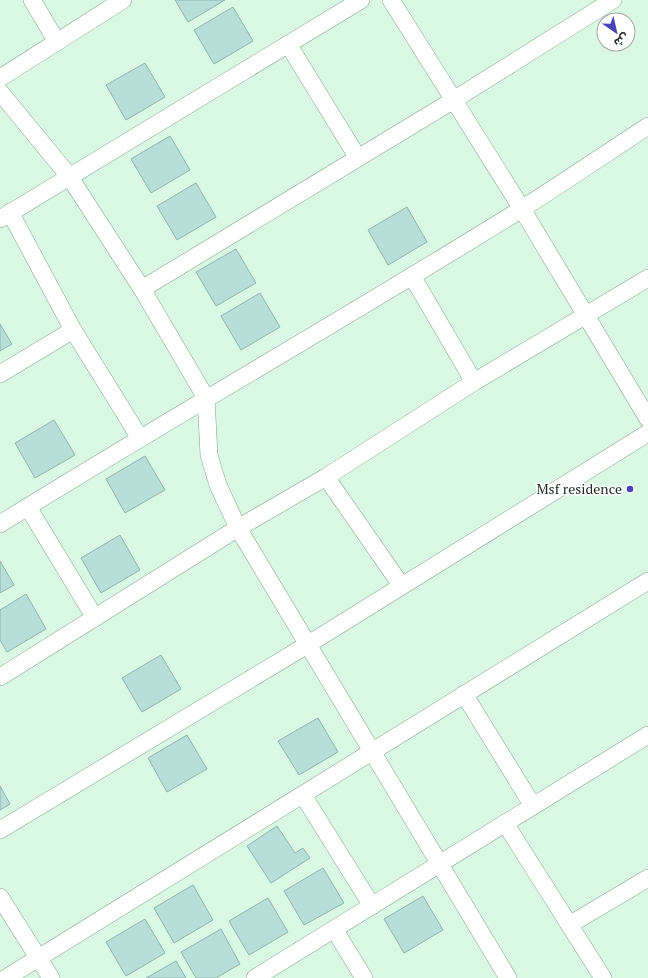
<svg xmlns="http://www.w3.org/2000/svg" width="648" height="978" font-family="'PT Serif','Noto Sans Arabic',serif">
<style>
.building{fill:#b8dfd7;stroke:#8fb4ad}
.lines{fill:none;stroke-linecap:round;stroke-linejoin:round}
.minor-casing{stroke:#84a18f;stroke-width:18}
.minor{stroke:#fff;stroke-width:17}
.poi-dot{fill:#4742b8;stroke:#fff;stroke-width:1.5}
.labels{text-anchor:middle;stroke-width:3;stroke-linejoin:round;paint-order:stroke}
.poi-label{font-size:14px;fill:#1c2821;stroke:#fff;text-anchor:end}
</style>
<rect width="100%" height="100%" fill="#d9f9e5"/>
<!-- building -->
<g class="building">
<path d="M175 0H225L188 22Z"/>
<path d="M233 7 253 41 214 64 194 30Z"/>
<path d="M145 63 165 97 126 120 106 85Z"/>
<path d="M170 136 190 170 151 193 131 159Z"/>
<path d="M196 183 216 217 177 240 157 206Z"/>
<path d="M407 207 427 242 388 265 368 230Z"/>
<path d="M236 249 256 283 216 306 196 272Z"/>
<path d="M260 293 280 327 241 350 221 316Z"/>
<path d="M0 324 12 344 0 351Z"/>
<path d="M54 420 75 455 35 478 15 443Z"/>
<path d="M145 456 165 490 125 513 106 479Z"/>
<path d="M120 535 140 570 101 593 81 558Z"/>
<path d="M0 561 14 585 0 593Z"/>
<path d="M26 594 46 629 7 652 0 640V610Z"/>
<path d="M161 655 181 689 142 712 122 678Z"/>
<path d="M318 718 338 752 299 775 278 741Z"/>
<path d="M187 735 207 769 167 792 148 758Z"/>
<path d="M0 786 10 804 0 810Z"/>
<path d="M277 826 295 853 303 848 310 858 271 883 247 846Z"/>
<path d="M323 868 344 903 304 925 284 891Z"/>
<path d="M193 885 213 920 174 943 154 908Z"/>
<path d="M423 896 443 930 404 953 384 919Z"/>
<path d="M268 898 288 932 249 955 229 921Z"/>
<path d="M145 919 165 953 126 976 106 942Z"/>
<path d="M221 929 240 964 216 978H196L181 952Z"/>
<path d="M176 961 186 978H146Z"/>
</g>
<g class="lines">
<!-- minor casing -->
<g class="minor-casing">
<g id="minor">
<path d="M32 0 57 42"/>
<path d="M391 0 522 209 648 419"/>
<path d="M288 44 358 158"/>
<path d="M0 78 123 0"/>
<path d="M0 92 69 176 142 289 206 398 209 455 218 485 238 528 508 978"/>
<path d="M10 212 73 330 140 438"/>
<path d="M0 219 361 0"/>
<path d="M412 276 474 382"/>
<path d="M142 289 452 101 613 0"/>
<path d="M0 374 73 330"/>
<path d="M326 477 401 585"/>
<path d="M28 507 95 618"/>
<path d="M0 524C172 417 348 317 520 210 563 183 605 154 648 126"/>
<path d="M0 677 238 528 326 477 474 382 648 278"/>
<path d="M464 694 533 806"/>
<path d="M303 795 372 906"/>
<path d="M505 823 603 978"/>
<path d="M0 830 307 645 648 433"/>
<path d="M0 897 51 978"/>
<path d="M569 925 648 878"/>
<path d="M334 929 364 978"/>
<path d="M6 978 648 581"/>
<path d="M255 978 648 735"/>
</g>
</g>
<!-- minor -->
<use href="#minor" class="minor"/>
</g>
<!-- markers -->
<circle class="poi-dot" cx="630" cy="489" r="4"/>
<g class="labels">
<!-- poi labels -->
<g class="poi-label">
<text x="622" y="494">Msf residence</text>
</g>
</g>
<!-- north arrow -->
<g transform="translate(616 32) rotate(146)"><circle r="19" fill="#ffffff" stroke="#a4a9a6"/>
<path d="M0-3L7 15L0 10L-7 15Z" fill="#4742b8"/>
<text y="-6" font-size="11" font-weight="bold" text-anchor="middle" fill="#1c2821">ش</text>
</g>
</svg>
